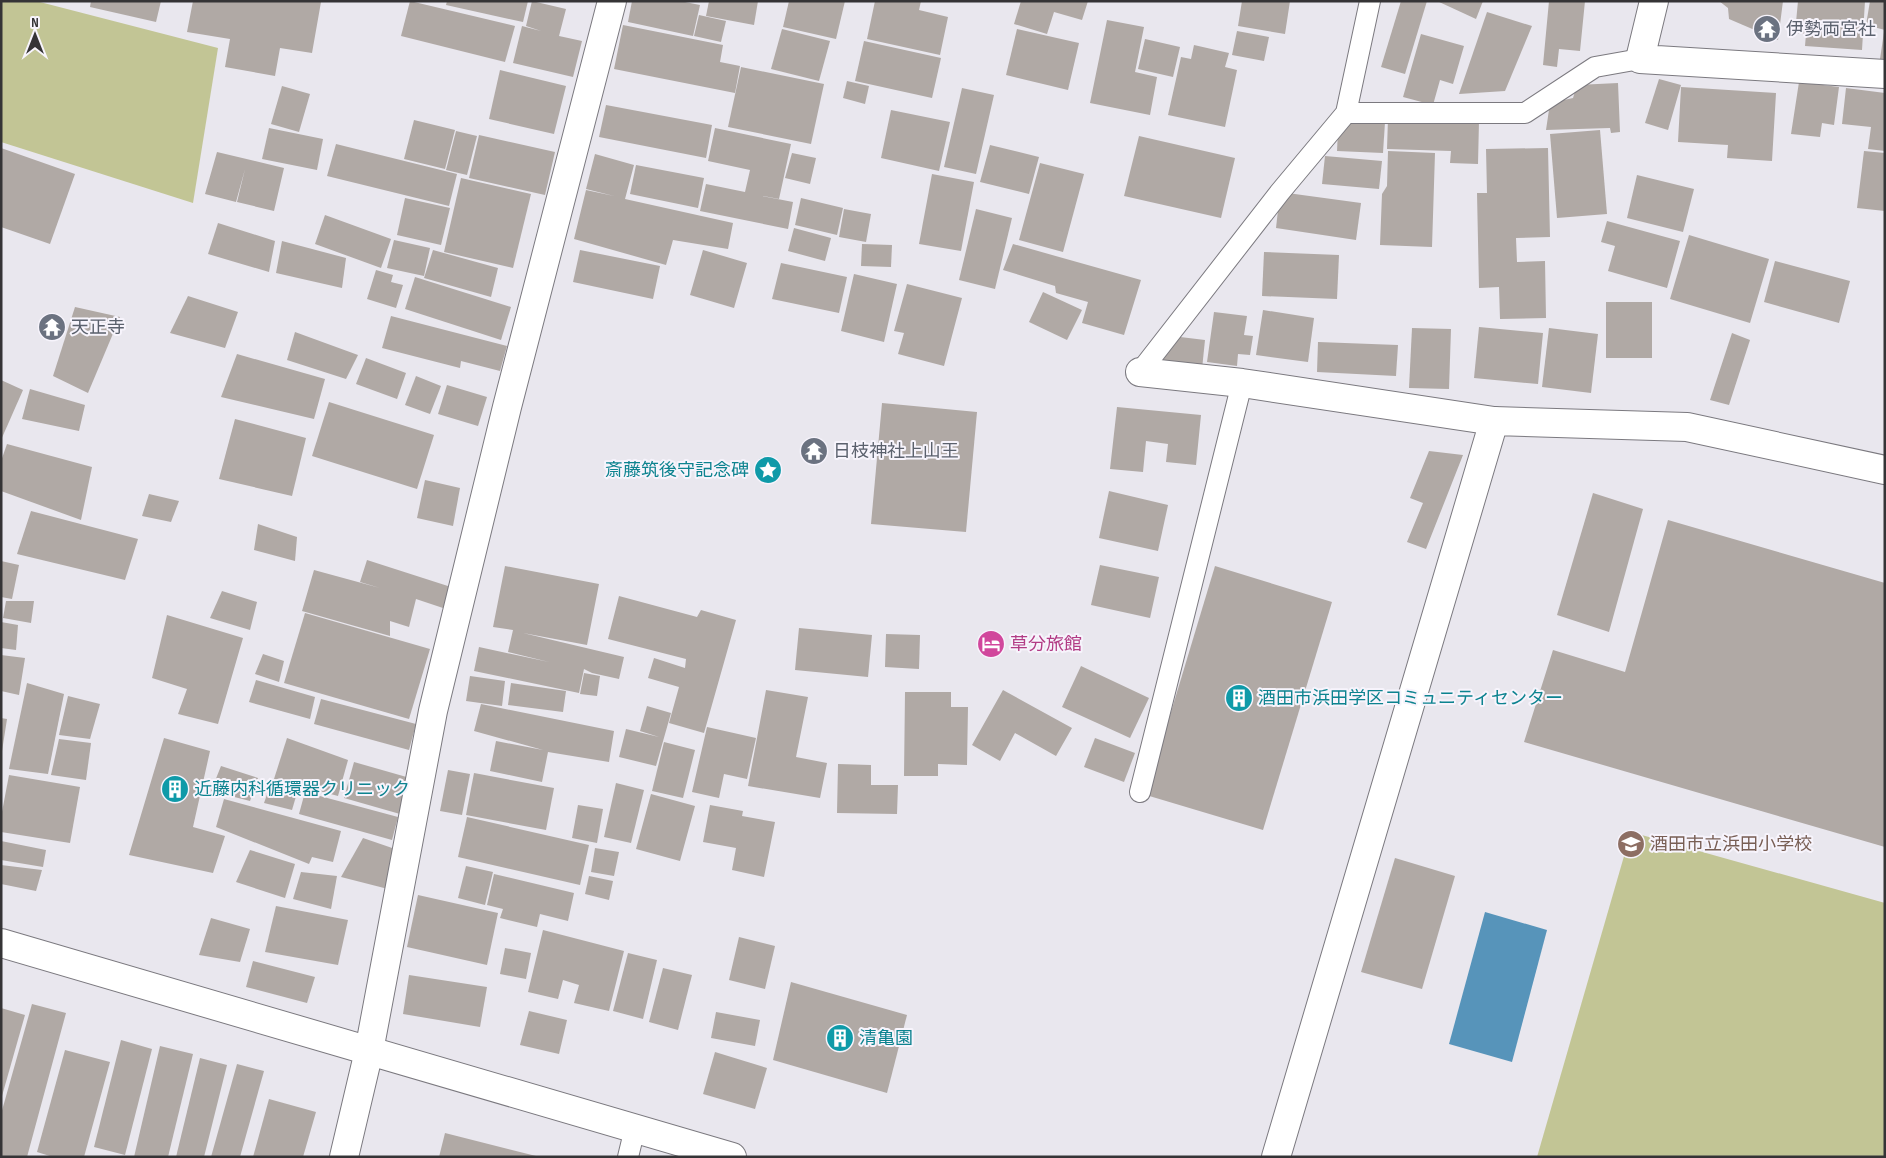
<svg xmlns="http://www.w3.org/2000/svg" width="1886" height="1158" font-family="'Sofia Sans Condensed','Noto Sans JP',sans-serif">
<style>
.green{fill:#c2c595}
.water{fill:#5794ba}
.building{fill:#b0a9a5}
.lines{fill:none;stroke-linecap:round;stroke-linejoin:round}
.lane-casing{stroke:#7b797f;stroke-width:22}
.street-casing{stroke:#7b797f;stroke-width:30}
.secondary-casing{stroke:#7b797f;stroke-width:30}
.lane{stroke:#fff;stroke-width:20}
.street{stroke:#fff;stroke-width:28}
.secondary{stroke:#fff;stroke-width:28}
.labels{text-anchor:middle;stroke-width:4;stroke-linejoin:round;paint-order:stroke}
.worship-label{font-size:18px;fill:#5b616d;stroke:#f7f4fc;text-anchor:start}
.culture-label{font-size:18px;fill:#0d838f;stroke:#f7f4fc;text-anchor:start}
.hotel-label{font-size:18px;fill:#b23c85;stroke:#f7f4fc;text-anchor:start}
.education-label{font-size:18px;fill:#785e54;stroke:#f7f4fc;text-anchor:start}
</style>
<rect width="100%" height="100%" fill="#e9e7ee"/>
<!-- green -->
<g class="green">
<path d="M1 1H36L218 48 193 203 1 142Z"/>
<path d="M1631 832 1885 903V1157H1537Z"/>
</g>
<!-- water -->
<path class="water" d="M1485 912 1547 930 1512 1062 1449 1044Z"/>
<!-- building -->
<g class="building">
<path d="M91 1H161L156 22 90 7Z"/>
<path d="M193 1 321 2 312 53 280 48 275 76 225 67 230 39 187 32Z"/>
<path d="M410 1 515 26 505 62 401 36Z"/>
<path d="M447 1H528L523 22 446 5Z"/>
<path d="M532 1 566 9 559 36 582 41 573 77 513 63 522 26 541 31 526 26Z"/>
<path d="M632 1H680L700 5 693 36 628 22Z"/>
<path d="M709 1H758L754 25 706 16Z"/>
<path d="M789 1H845L836 39 783 27Z"/>
<path d="M875 1H921L919 10 948 17 940 55 867 39Z"/>
<path d="M1021 1H1088L1082 20 1054 12 1047 34 1014 24Z"/>
<path d="M1242 1H1290L1285 34 1238 26Z"/>
<path d="M1401 1H1427L1405 74 1381 67Z"/>
<path d="M1437 1H1483L1476 19Z"/>
<path d="M1549 1H1585L1580 51 1559 49 1557 67 1543 65Z"/>
<path d="M1719 1H1783L1778 40 1729 19 1728 8Z"/>
<path d="M1798 1H1865L1862 50 1805 46 1806 34 1795 33Z"/>
<path d="M1870 1H1885V30L1866 25Z"/>
<path d="M1487 12 1532 26 1505 91 1459 94Z"/>
<path d="M699 15 726 21 721 42 694 36Z"/>
<path d="M1107 20 1144 27 1135 72 1157 77 1150 115 1090 103Z"/>
<path d="M623 25 723 45 720 62 740 66 735 93 614 69Z"/>
<path d="M782 29 830 41 819 81 771 69Z"/>
<path d="M1017 29 1079 43 1068 90 1006 75Z"/>
<path d="M1237 31 1269 37 1264 61 1232 55Z"/>
<path d="M1884 32H1885V59H1880Z"/>
<path d="M1421 34 1464 46 1453 84 1440 80 1433 105 1403 97Z"/>
<path d="M1145 39 1180 47 1173 77 1138 69Z"/>
<path d="M864 41 941 58 932 98 855 81Z"/>
<path d="M1194 45 1229 53 1225 67 1237 70 1225 127 1168 115 1181 57 1191 59Z"/>
<path d="M741 67 824 84 811 144 728 127Z"/>
<path d="M500 70 566 86 554 134 489 119Z"/>
<path d="M1659 79 1681 85 1668 130 1645 123Z"/>
<path d="M847 81 869 86 865 104 843 98Z"/>
<path d="M1799 82 1839 87 1834 125 1822 123 1820 137 1791 134Z"/>
<path d="M1618 83 1620 132 1611 133 1610 128 1546 130 1550 103 1573 98 1577 85Z"/>
<path d="M282 86 310 94 299 132 271 124Z"/>
<path d="M1681 87 1776 93 1772 161 1727 158 1728 145 1678 142Z"/>
<path d="M962 88 994 95 976 174 944 167Z"/>
<path d="M1846 88 1885 93V151L1868 149 1871 127 1842 124Z"/>
<path d="M606 105 712 125 706 158 599 137Z"/>
<path d="M891 110 950 122 939 171 881 158Z"/>
<path d="M1388 118 1479 121 1478 164 1450 163 1451 151 1387 149Z"/>
<path d="M1346 119 1385 122 1383 153 1337 151 1338 130Z"/>
<path d="M414 120 455 130 445 169 404 159Z"/>
<path d="M269 128 323 139 317 170 262 159Z"/>
<path d="M715 128 791 144 779 199 752 194 793 202 788 229 700 211 706 184 745 192 750 170 708 161Z"/>
<path d="M1600 130 1607 214 1557 218 1550 134Z"/>
<path d="M456 131 477 136 467 175 446 170Z"/>
<path d="M479 135 555 152 545 195 469 178Z"/>
<path d="M1139 136 1235 158 1221 218 1124 196Z"/>
<path d="M336 144 457 174 449 206 327 176Z"/>
<path d="M990 145 1039 157 1029 194 980 182Z"/>
<path d="M1 148 75 174 50 244 1 227Z"/>
<path d="M1548 148 1550 237 1516 238 1517 262 1545 261 1546 318 1500 319 1499 287 1479 288 1477 193H1487L1486 149Z"/>
<path d="M1388 151 1435 153 1432 247 1380 245 1382 194 1387 186Z"/>
<path d="M1864 151 1885 153V211L1857 208Z"/>
<path d="M217 152 284 168 274 211 237 202 245 169 236 202 205 194Z"/>
<path d="M792 153 816 158 810 184 785 178Z"/>
<path d="M595 154 634 165 625 199 733 223 728 249 673 240 666 265 574 239 586 190 614 196 586 189Z"/>
<path d="M1325 156 1382 161 1379 189 1322 184Z"/>
<path d="M1040 163 1084 174 1063 252 1019 240Z"/>
<path d="M636 165 704 178 698 208 630 194Z"/>
<path d="M932 174 974 182 961 251 919 244Z"/>
<path d="M1637 175 1694 189 1683 232 1627 218Z"/>
<path d="M461 178 531 194 513 268 444 252Z"/>
<path d="M1280 192 1361 203 1356 240 1276 228Z"/>
<path d="M405 198 450 208 441 245 397 235Z"/>
<path d="M801 198 843 208 837 235 795 225Z"/>
<path d="M844 209 871 214 866 242 839 237Z"/>
<path d="M976 209 1012 218 995 289 959 280Z"/>
<path d="M325 215 391 239 381 268 315 244Z"/>
<path d="M1607 221 1680 241 1667 288 1608 271 1615 246 1601 242Z"/>
<path d="M218 223 275 241 269 272 208 254Z"/>
<path d="M794 228 831 238 825 261 788 251Z"/>
<path d="M1689 235 1769 259 1750 323 1670 299Z"/>
<path d="M394 240 430 248 424 276 387 268Z"/>
<path d="M282 241 346 258 342 288 276 273Z"/>
<path d="M862 244 892 245 891 267 861 266Z"/>
<path d="M1013 244 1141 280 1124 335 1082 323 1088 302 1056 293 1055 286 1003 270Z"/>
<path d="M433 250 498 268 491 297 424 278Z"/>
<path d="M580 250 660 266 653 299 573 282Z"/>
<path d="M703 250 747 263 734 308 690 295Z"/>
<path d="M1264 252 1339 255 1337 299 1262 296Z"/>
<path d="M1775 261 1850 281 1839 323 1764 302Z"/>
<path d="M781 263 847 277 839 313 772 299Z"/>
<path d="M376 270 393 275 391 282 403 285 396 308 367 299Z"/>
<path d="M854 274 897 284 884 342 841 331Z"/>
<path d="M415 277 511 307 501 340 405 309Z"/>
<path d="M907 284 962 298 944 366 898 354 904 333 894 331Z"/>
<path d="M1043 292 1082 310 1067 340 1029 322Z"/>
<path d="M188 296 238 312 225 348 170 333Z"/>
<rect x="1606" y="302" width="46" height="56"/>
<path d="M75 307 120 317 88 393 53 376Z"/>
<path d="M1263 310 1314 318 1308 362 1256 355Z"/>
<path d="M1214 312 1247 316 1244 335 1253 336 1250 355 1238 354 1237 366 1207 362Z"/>
<path d="M391 316 507 346 500 371 461 361 460 368 382 348Z"/>
<path d="M1479 327 1543 333 1538 384 1474 378Z"/>
<path d="M1412 328 1451 329 1449 389 1409 388Z"/>
<path d="M1549 328 1598 334 1591 393 1542 387Z"/>
<path d="M295 332 358 355 346 379 287 360Z"/>
<path d="M1732 333 1750 340 1729 405 1710 400Z"/>
<path d="M1172 336 1205 340 1202 369 1153 363Z"/>
<path d="M1318 342 1398 345 1396 376 1317 372Z"/>
<path d="M237 354 325 379 314 419 221 397Z"/>
<path d="M366 358 406 373 397 399 356 384Z"/>
<path d="M416 376 441 386 430 414 405 405Z"/>
<path d="M1 380 23 390 1 440Z"/>
<path d="M447 385 487 397 478 426 438 414Z"/>
<path d="M30 389 85 405 79 431 22 419Z"/>
<path d="M329 402 434 435 417 489 312 456Z"/>
<path d="M882 403 977 412 966 532 871 524Z"/>
<path d="M1117 407 1201 415 1196 465 1166 462 1168 444 1146 441 1143 472 1110 469Z"/>
<path d="M235 419 306 438 292 496 219 479Z"/>
<path d="M7 444 92 467 81 520 1 491V461Z"/>
<path d="M1429 451 1463 455 1426 549 1407 542 1423 503 1410 498Z"/>
<path d="M425 480 460 488 453 526 417 518Z"/>
<path d="M1109 491 1168 505 1158 551 1099 538Z"/>
<path d="M1593 493 1643 509 1609 632 1557 615Z"/>
<path d="M149 494 179 501 171 522 142 516Z"/>
<path d="M31 511 138 539 125 580 17 554Z"/>
<path d="M1668 520 1885 583V847L1524 742 1553 650 1625 672Z"/>
<path d="M258 524 297 537 295 561 254 550Z"/>
<path d="M367 560 451 587 443 608 416 599 409 627 390 621V636L302 611 314 570 380 588 360 582Z"/>
<path d="M1 561 19 565 12 599 1 597Z"/>
<path d="M1100 565 1159 577 1150 618 1091 605Z"/>
<path d="M505 566 599 584 587 645 523 633 624 657 619 679 592 673 584 669 579 693 474 671 479 647 549 662 508 652 513 630 493 627Z"/>
<path d="M1215 566 1332 602 1263 830 1146 795Z"/>
<path d="M222 591 257 602 250 630 210 618Z"/>
<path d="M619 596 697 617 701 610 736 620 704 733 669 723 679 687 648 678 654 658 685 668 686 659 608 639Z"/>
<path d="M6 601H34L31 623 3 618Z"/>
<path d="M305 613 430 649 409 719 284 683Z"/>
<path d="M167 615 243 638 218 724 178 714 187 689 152 678Z"/>
<path d="M1 622 18 625 16 650 1 648Z"/>
<path d="M799 628 872 635 868 677 795 670Z"/>
<path d="M886 634 920 635 919 669 885 667Z"/>
<path d="M263 654 284 661 279 682 255 674Z"/>
<path d="M1 655 25 658 19 695 1 691Z"/>
<path d="M1081 666 1149 698 1130 738 1062 707Z"/>
<path d="M584 673 600 676 597 696 580 694Z"/>
<path d="M470 676 505 681 502 706 466 701Z"/>
<path d="M256 680 315 697 310 719 249 702Z"/>
<path d="M27 683 64 694 48 774 9 769Z"/>
<path d="M511 683 566 691 563 712 508 705Z"/>
<path d="M766 690 808 697 796 757 827 763 820 798 748 786Z"/>
<path d="M1003 690 1072 728 1056 756 1015 733 1000 761 972 745Z"/>
<path d="M905 692H951V707H968L967 765 938 764V776H904Z"/>
<path d="M68 696 100 704 90 739 59 735Z"/>
<path d="M321 699 416 724 409 750 314 724Z"/>
<path d="M481 704 614 731 609 762 548 752 542 782 490 771 496 741 543 750 474 731Z"/>
<path d="M647 706 671 713 656 766 619 757 626 729 659 737 640 731Z"/>
<path d="M1 718 7 719 2 751H1Z"/>
<path d="M707 727 756 738 747 779 724 774 719 798 692 792Z"/>
<path d="M164 738 210 751 193 827 225 836 213 873 129 855Z"/>
<path d="M287 738 348 760 338 796 274 779Z"/>
<path d="M1095 738 1135 753 1124 782 1084 767Z"/>
<path d="M59 739 91 743 86 780 51 775Z"/>
<path d="M664 742 695 750 683 798 652 791Z"/>
<path d="M354 762 410 778 400 814 344 798Z"/>
<path d="M838 764 871 765V785H898L897 814 837 813Z"/>
<path d="M221 766 258 778 250 801 211 791Z"/>
<path d="M448 770 470 774 462 815 440 811Z"/>
<path d="M474 773 554 788 546 830 466 815Z"/>
<path d="M9 775 80 787 70 843 1 832V817Z"/>
<path d="M616 783 644 790 631 843 604 837Z"/>
<path d="M270 786 297 793 292 810 264 803Z"/>
<path d="M305 792 398 817 392 840 299 814Z"/>
<path d="M651 794 695 806 680 861 636 849Z"/>
<path d="M224 799 341 831 333 862 312 857 309 864 216 827Z"/>
<path d="M578 805 603 809 597 843 572 838Z"/>
<path d="M710 805 743 811 742 816 775 822 764 877 732 870 736 848 703 842Z"/>
<path d="M467 817 589 845 580 885 458 857Z"/>
<path d="M363 838 398 850 388 889 341 877Z"/>
<path d="M1 841 46 850 43 867 1 860Z"/>
<path d="M595 848 619 852 614 876 591 872Z"/>
<path d="M250 850 295 864 285 898 236 882Z"/>
<path d="M1395 858 1455 876 1422 989 1361 972Z"/>
<path d="M1 865 42 870 36 891 1 884Z"/>
<path d="M466 866 493 872 485 905 458 898Z"/>
<path d="M301 872 337 876 331 909 293 899Z"/>
<path d="M494 874 574 893 568 921 540 914 537 927 500 918 503 909 487 905Z"/>
<path d="M589 876 613 881 609 900 585 894Z"/>
<path d="M418 895 498 913 487 965 407 947Z"/>
<path d="M276 906 348 920 338 965 265 952Z"/>
<path d="M211 918 250 929 240 962 199 955Z"/>
<path d="M543 930 624 951 609 1011 574 1003 579 985 563 980 558 999 528 992Z"/>
<path d="M739 937 775 946 765 989 729 980Z"/>
<path d="M505 948 531 953 526 979 500 974Z"/>
<path d="M628 953 657 960 643 1019 613 1011Z"/>
<path d="M253 961 315 977 307 1003 246 987Z"/>
<path d="M663 968 692 975 678 1030 649 1022Z"/>
<path d="M409 975 487 987 480 1027 403 1014Z"/>
<path d="M791 982 907 1015 887 1093 773 1060Z"/>
<path d="M32 1004 66 1013 27 1157H1V1114Z"/>
<path d="M1 1008 25 1015 2 1096H1Z"/>
<path d="M529 1011 567 1020 559 1054 520 1045Z"/>
<path d="M716 1012 760 1020 755 1046 711 1038Z"/>
<path d="M121 1040 152 1049 125 1155 94 1147Z"/>
<path d="M160 1046 193 1054 168 1157H134Z"/>
<path d="M65 1050 110 1062 84 1157H53L37 1152Z"/>
<path d="M715 1052 767 1068 755 1109 703 1094Z"/>
<path d="M200 1058 227 1065 204 1157H176Z"/>
<path d="M237 1064 264 1071 240 1157H211Z"/>
<path d="M269 1099 316 1112 303 1157H253Z"/>
<path d="M445 1133 536 1156V1157H439Z"/>
</g>
<g class="lines">
<!-- lane casing -->
<g class="lane-casing">
<g id="lane">
<path d="M1346 113H1525L1595 67 1640 59"/>
<path d="M1140 372 1280 192 1346 113 1370 1"/>
<path d="M1140 792 1242 383"/>
<path d="M628 1157 635 1128"/>
</g>
</g>
<!-- street casing -->
<g class="street-casing">
<g id="street">
<path d="M1654 1 1640 59 1885 74"/>
<path d="M1140 372 1242 383 1494 421"/>
<path d="M369 1051 433 711 507 407 612 1"/>
<path d="M1276 1157 1494 421 1687 427 1885 470"/>
</g>
</g>
<!-- secondary casing -->
<g class="secondary-casing">
<g id="secondary">
<path d="M1 943 732 1157"/>
<path d="M344 1157 369 1051"/>
</g>
</g>
<!-- lane -->
<use href="#lane" class="lane"/>
<!-- street -->
<use href="#street" class="street"/>
<!-- secondary -->
<use href="#secondary" class="secondary"/>
</g>
<!-- icons -->
<defs>
<g id="temple-disc" transform="scale(1.4375)"><circle r="9.5" fill="#6b7280" stroke="#f7f4fc"/><path d="M0-6L5-2H3V0L6.5 2.5H4V6H1.5V3h-3V6H-4V2.5H-6.5L-3 0V-2H-5Z" fill="#fff"/></g>
<g id="sight-disc" transform="scale(1.4375)"><circle r="9.5" fill="#0f9aa8" stroke="#f7f4fc"/><path d="M0-6L1.8-2.2L6-1.7L2.9 1.2L3.7 5.4L0 3.3L-3.7 5.4L-2.9 1.2L-6-1.7L-1.8-2.2Z" fill="#fff"/></g>
<g id="hotel-disc" transform="scale(1.4375)"><circle r="9.5" fill="#d1479c" stroke="#f7f4fc"/><path d="M-6-4.5h1.5V1H6V5H4.5V3h-9V5H-6ZM-4 0a1.8 1.8 0 1 1 3.6 0ZM.5 0V-2.5h3Q6-2.5 6 0Z" fill="#fff"/></g>
<g id="building-disc" transform="scale(1.4375)"><circle r="9.5" fill="#0f9aa8" stroke="#f7f4fc"/><path d="M-4-6H4V6H1V3H-1V6H-4ZM-2.5-4.3h1.7v1.8h-1.7ZM.8-4.3h1.7v1.8H.8ZM-2.5-1h1.7V.8h-1.7ZM.8-1h1.7V.8H.8Z" fill="#fff"/></g>
<g id="school-disc" transform="scale(1.4375)"><circle r="9.5" fill="#8d6e63" stroke="#f7f4fc"/><path d="M0-5L7-2L0 1L-7-2ZM-4 1L0 2.5L4 1V4Q0 6-4 4Z" fill="#fff"/></g>
</defs>
<g fill-rule="evenodd">
<use href="#temple-disc" x="1767" y="29"/>
<use href="#temple-disc" x="52" y="327"/>
<use href="#temple-disc" x="814" y="451"/>
<use href="#sight-disc" x="768" y="470"/>
<use href="#hotel-disc" x="991" y="644"/>
<use href="#building-disc" x="1239" y="698"/>
<use href="#building-disc" x="175" y="789"/>
<use href="#school-disc" x="1631" y="844"/>
<use href="#building-disc" x="840" y="1038"/>
</g>
<g class="labels">
<!-- worship labels -->
<g class="worship-label">
<text x="1786" y="35">伊勢両宮社</text>
<text x="71" y="333">天正寺</text>
<text x="833" y="457">日枝神社上山王</text>
</g>
<!-- culture labels -->
<g class="culture-label">
<text x="749" y="476" text-anchor="end">斎藤筑後守記念碑</text>
<text x="1258" y="704">酒田市浜田学区コミュニティセンター</text>
<text x="194" y="795">近藤内科循環器クリニック</text>
<text x="859" y="1044">清亀園</text>
</g>
<!-- hotel labels -->
<g class="hotel-label">
<text x="1010" y="650">草分旅館</text>
</g>
<!-- education labels -->
<g class="education-label">
<text x="1650" y="850">酒田市立浜田小学校</text>
</g>
</g>
<!-- border -->
<rect width="1886" height="1158" fill="none" stroke="#353436" stroke-width="5"/>
<!-- north arrow -->
<g transform="translate(35 35)" stroke="#f7f4fc" stroke-width="4" paint-order="stroke">
<path d="M0-4L9 19L0 12L-9 19Z" fill="#353436"/>
<text y="-8" font-size="14" font-weight="bold" text-anchor="middle" fill="#353436">N</text>
</g>
</svg>
